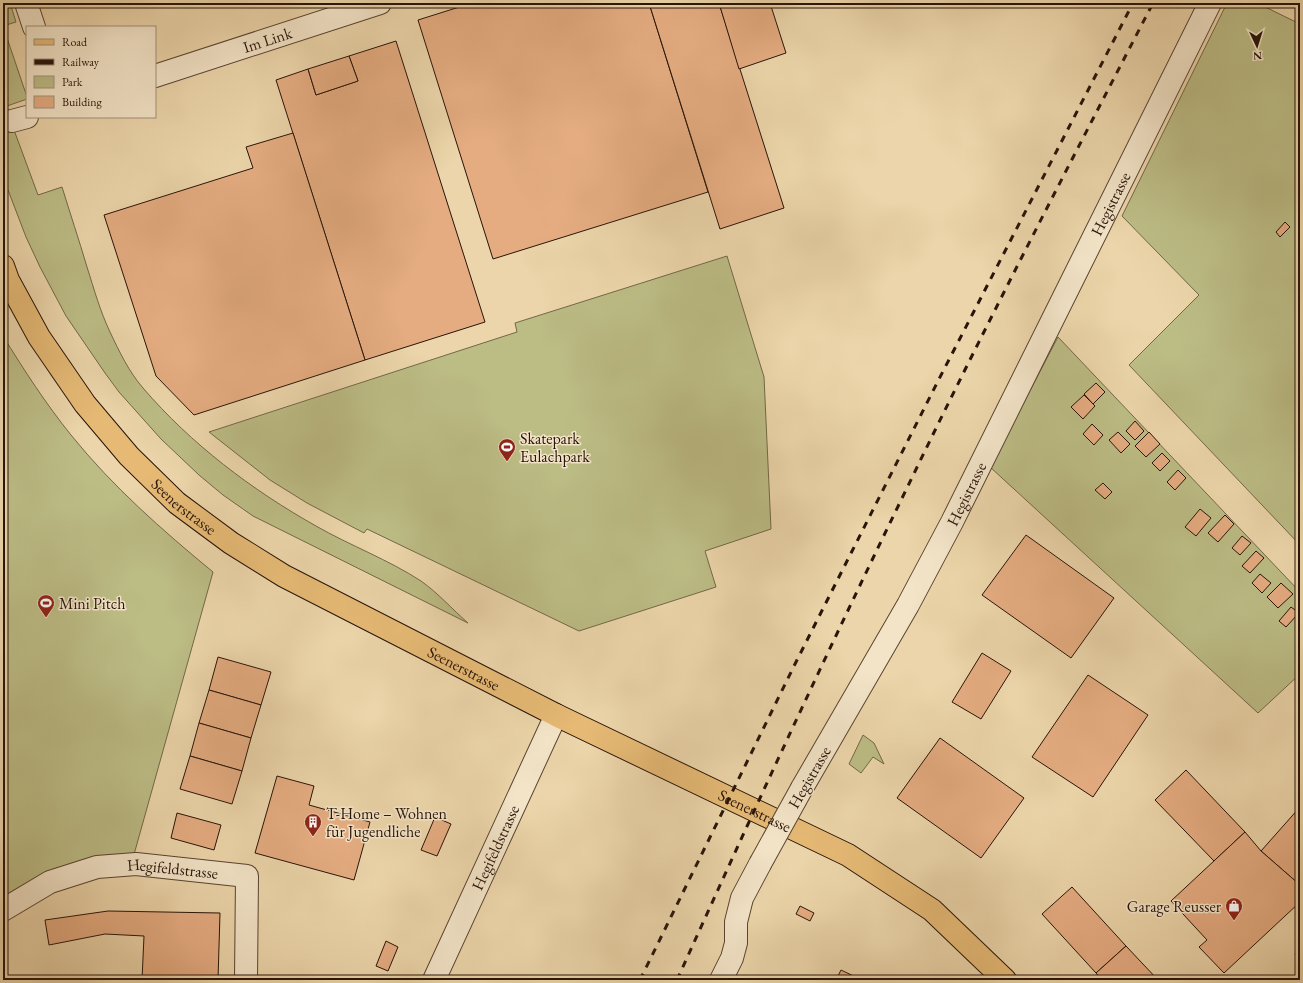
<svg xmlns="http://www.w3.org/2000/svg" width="1303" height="983" font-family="'EB Garamond',serif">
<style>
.green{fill:#bcbc85;stroke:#726847}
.building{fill:#e5ac81;stroke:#281409}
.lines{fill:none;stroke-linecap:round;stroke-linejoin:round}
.minor-casing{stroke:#594431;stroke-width:24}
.major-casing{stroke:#281409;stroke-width:24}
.minor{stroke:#f3e4c8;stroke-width:22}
.major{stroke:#e6ba75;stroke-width:22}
.rail{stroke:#281409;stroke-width:3;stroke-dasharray:7 7;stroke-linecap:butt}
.minor-bridge-casing{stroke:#594431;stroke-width:24;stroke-linecap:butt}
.minor-bridge{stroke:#f3e4c8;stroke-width:22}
.labels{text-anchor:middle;stroke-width:3;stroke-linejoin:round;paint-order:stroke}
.street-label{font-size:16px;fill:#281409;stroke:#f3e4c8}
.poi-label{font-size:16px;fill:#281409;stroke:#f3e4c8;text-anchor:start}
</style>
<rect width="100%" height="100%" fill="#ecd5aa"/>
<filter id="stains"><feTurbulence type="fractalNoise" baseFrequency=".005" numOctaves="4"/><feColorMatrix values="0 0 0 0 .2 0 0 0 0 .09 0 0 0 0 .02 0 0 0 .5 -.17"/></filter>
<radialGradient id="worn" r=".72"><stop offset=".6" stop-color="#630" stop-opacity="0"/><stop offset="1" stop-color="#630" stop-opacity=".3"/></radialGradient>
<!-- green -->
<g class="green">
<path d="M3 3H10L16 22 3 26 27 97V99L7 106 14 130 38 195 62 187C70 213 79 240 87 267 94 289 100 311 110 332 119 351 129 372 143 388 191 444 252 490 316 526 349 545 389 560 421 581 438 593 452 609 468 623L253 516 223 495 199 475 161 439 119 392 105 373 66 316 40 267 26 237 3 177Z"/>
<path d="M1227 3H1257L1300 24V545L1129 365 1199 295 1122 216Z"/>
<path d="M727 256 764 377 771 529 705 551 716 587 579 631 367 529 364 533 307 503 270 480 209 432 517 332 515 323Z"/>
<path d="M3 336C24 370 46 404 71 435 113 487 162 530 213 572L133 858 39 876 3 897Z"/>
<path d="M1058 337 1300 592V674L1258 713 990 467Z"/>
<path d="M863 735 874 743 884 764 873 757 861 773 849 764Z"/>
</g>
<!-- building -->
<g class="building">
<path d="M472 3H649L708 192 493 259 418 20Z"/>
<path d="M649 3H719L784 208 720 229Z"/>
<path d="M719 3H770L786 53 739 69Z"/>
<path d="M396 41 485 322 365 360 276 80 308 69 316 95 358 81 349 56Z"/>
<path d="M349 56 358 81 316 95 308 69Z"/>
<path d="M293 133 365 360 194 415 156 376 104 215 253 168 246 147Z"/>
<path d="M1285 222 1290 227 1280 237 1276 232Z"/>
<path d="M1096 383 1105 392 1093 404 1084 394Z"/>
<path d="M1084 395 1095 406 1083 419 1071 407Z"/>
<path d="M1135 421 1144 431 1135 440 1126 431Z"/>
<path d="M1092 424 1103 435 1094 445 1083 434Z"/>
<path d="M1118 432 1130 444 1121 453 1109 440Z"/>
<path d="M1149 432 1160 444 1146 457 1135 446Z"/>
<path d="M1162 453 1170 461 1160 471 1152 463Z"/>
<path d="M1178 470 1186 478 1175 490 1167 482Z"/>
<path d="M1103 483 1112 492 1105 499 1095 490Z"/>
<path d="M1200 509 1211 518 1196 536 1185 527Z"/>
<path d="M1225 515 1234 524 1218 542 1208 533Z"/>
<path d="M1026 535 1114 598 1071 658 982 595Z"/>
<path d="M1242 536 1251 543 1240 555 1232 548Z"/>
<path d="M1256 551 1264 558 1250 573 1242 566Z"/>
<path d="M1260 574 1271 583 1262 593 1252 583Z"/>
<path d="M1281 583 1293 594 1278 608 1267 597Z"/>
<path d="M1291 607 1299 613 1286 627 1279 621Z"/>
<path d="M982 653 1011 671 981 719 952 702Z"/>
<path d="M218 657 271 672 261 705 209 690Z"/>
<path d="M1088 675 1148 715 1093 797 1032 757Z"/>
<path d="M209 690 261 705 251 738 199 723Z"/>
<path d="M199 723 251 738 242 771 190 756Z"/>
<path d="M940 738 1024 798 981 858 897 798Z"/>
<path d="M190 756 242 771 232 804 180 789Z"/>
<path d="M1186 770 1245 832 1214 861 1155 800Z"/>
<path d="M277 776 314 786 309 805 370 822 354 880 255 853Z"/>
<path d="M1300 807V885L1261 851Z"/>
<path d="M177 813 221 825 214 850 171 838Z"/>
<path d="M435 817 451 824 437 856 421 850Z"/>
<path d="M1245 832 1261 851 1300 885V902L1224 973 1199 947 1207 940 1171 901Z"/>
<path d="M1072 887 1126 946 1096 973 1042 914Z"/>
<path d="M800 906 814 913 810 921 796 914Z"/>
<path d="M108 911 220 913 218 980H142L144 936 105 934 49 945 45 920Z"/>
<path d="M386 941 398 947 388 971 376 966Z"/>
<path d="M1126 946 1158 980H1102L1096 973Z"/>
<path d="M1300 951V969L1295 954Z"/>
<path d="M841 970 862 980H836Z"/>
</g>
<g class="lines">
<!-- minor casing -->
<g class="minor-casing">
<g id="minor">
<path d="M26 3 34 27"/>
<path id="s1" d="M155 76 380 3"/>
<path d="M12 121 27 117"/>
<path id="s2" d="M802 788 908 605 952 522 1210 3"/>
<path id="s3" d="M3 910 50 882 97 867 136 864 247 876 246 980"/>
<path id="s4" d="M434 980 556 715"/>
<path d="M721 980 732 958 736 943V922L742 898 760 864"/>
</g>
</g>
<!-- major casing -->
<g class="major-casing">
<g id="major">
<path id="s5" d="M3 266 8 280 39 337 85 404 129 456 177 503 231 543 284 576 556 715 848 855 932 910 1005 980"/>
</g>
</g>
<!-- minor -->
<use href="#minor" class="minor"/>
<!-- major -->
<use href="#major" class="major"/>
<!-- rail -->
<g class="rail">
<path d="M640 980 794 666 938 381 1133 3"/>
<path d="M677 980C751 816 827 652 906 490 985 326 1069 165 1153 3"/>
</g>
<!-- minor-bridge casing -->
<g class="minor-bridge-casing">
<path id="minor-bridge" d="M760 864 802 788"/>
</g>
<!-- minor-bridge -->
<use href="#minor-bridge" class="minor-bridge"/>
</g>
<!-- icons -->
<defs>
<g id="stadium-pin" transform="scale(0.9)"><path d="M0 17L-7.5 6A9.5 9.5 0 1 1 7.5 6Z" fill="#8f2418" stroke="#f3e4c8"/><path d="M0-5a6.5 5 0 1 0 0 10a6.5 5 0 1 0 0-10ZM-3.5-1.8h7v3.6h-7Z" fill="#fff"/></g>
<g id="building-pin" transform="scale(0.9)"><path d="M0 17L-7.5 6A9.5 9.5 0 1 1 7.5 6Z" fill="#8f2418" stroke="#f3e4c8"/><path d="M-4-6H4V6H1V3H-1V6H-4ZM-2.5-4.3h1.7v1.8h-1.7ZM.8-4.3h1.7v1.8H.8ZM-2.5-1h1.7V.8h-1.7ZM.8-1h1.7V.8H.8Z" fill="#fff"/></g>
<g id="shop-pin" transform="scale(0.9)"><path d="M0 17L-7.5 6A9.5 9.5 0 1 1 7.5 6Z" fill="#8f2418" stroke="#f3e4c8"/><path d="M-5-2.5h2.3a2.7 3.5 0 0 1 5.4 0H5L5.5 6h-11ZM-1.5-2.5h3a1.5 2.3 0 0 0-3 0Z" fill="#fff"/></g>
</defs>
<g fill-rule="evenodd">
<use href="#stadium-pin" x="507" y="447"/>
<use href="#stadium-pin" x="46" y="603"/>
<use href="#building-pin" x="313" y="822"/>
<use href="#shop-pin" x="1234" y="906"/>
</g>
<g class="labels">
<!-- street labels -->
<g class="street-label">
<text dy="6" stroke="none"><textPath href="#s1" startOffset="118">Im Link</textPath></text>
<text dy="6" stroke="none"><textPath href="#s2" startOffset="661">Hegistrasse</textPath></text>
<text dy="6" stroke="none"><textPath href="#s2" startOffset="337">Hegistrasse</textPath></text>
<text dy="6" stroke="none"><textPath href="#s5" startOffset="304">Seenerstrasse</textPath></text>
<text dy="6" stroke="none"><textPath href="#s5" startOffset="628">Seenerstrasse</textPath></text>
<text transform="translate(809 777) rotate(-60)" y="6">Hegistrasse</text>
<text dy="6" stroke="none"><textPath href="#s5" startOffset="952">Seenerstrasse</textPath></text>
<text dy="6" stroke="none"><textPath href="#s4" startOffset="146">Hegifeldstrasse</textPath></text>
<text dy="6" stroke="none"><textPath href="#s3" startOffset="180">Hegifeldstrasse</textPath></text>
</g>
<!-- poi labels -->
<g class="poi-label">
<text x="520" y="444">Skatepark<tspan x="520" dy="18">Eulachpark</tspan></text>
<text x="59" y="609">Mini Pitch</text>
<text x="326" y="819">T-Home – Wohnen<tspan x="326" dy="18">für Jugendliche</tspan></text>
<text x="1221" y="912" text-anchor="end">Garage Reusser</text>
</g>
</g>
<!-- margin -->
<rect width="1303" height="983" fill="none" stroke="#ecd5aa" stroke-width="16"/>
<rect x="4" y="4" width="1295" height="975" fill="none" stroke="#281409" stroke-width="2"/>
<rect x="8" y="8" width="1287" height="967" fill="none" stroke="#281409"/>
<!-- legend -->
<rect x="26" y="26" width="130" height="92" fill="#f3e4c8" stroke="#a2917c"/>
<rect x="34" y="39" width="20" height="6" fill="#e6ba75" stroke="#a2917c"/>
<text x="62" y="46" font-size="12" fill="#281409">Road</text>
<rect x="34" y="59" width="20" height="6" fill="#281409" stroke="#a2917c"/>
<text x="62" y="66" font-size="12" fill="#281409">Railway</text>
<rect x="34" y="76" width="20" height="12" fill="#bcbc85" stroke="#a2917c"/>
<text x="62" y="86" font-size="12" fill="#281409">Park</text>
<rect x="34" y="96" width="20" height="12" fill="#e5ac81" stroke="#a2917c"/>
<text x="62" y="106" font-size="12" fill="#281409">Building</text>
<!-- north arrow -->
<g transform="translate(1257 46) rotate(176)" stroke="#f3e4c8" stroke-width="3" paint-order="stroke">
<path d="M0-3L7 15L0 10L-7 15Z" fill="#281409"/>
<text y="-6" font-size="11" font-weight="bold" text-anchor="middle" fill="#281409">N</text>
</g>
<rect width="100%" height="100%" filter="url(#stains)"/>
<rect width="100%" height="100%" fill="url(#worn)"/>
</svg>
